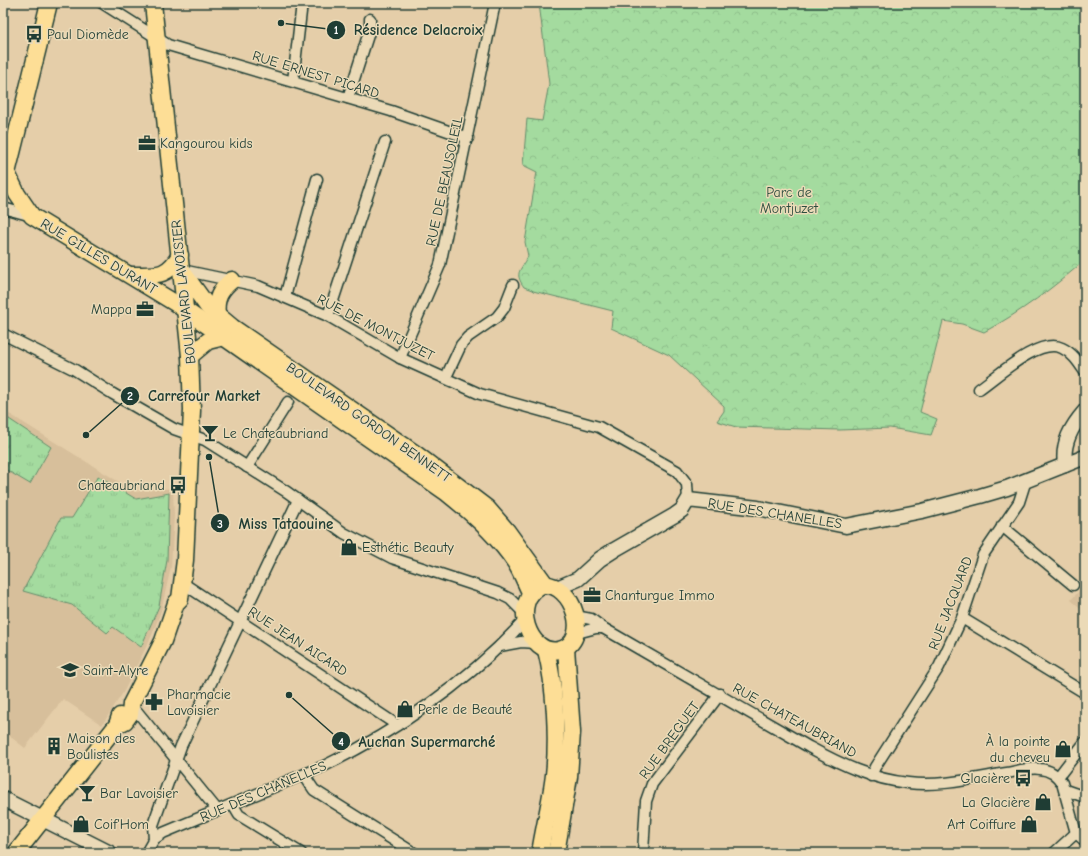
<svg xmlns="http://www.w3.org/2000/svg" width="1088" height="856" font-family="'Comic Neue',sans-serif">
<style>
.built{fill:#d7bf9b}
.grass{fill:url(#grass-tufts);stroke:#628c6a}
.forest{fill:url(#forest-crowns);stroke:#628c6a}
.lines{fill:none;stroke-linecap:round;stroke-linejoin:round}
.street-casing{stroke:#1f3d34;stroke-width:13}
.secondary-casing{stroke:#1f3d34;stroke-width:17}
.primary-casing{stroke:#1f3d34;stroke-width:19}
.street{stroke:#ebdab7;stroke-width:10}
.secondary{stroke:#ebdab7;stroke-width:14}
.primary{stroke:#fdde96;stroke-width:16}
.labels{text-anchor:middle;stroke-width:3;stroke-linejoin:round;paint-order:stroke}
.poi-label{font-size:14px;fill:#1f3d34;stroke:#ebdab7;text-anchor:start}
.street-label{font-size:14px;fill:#1f3d34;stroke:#ebdab7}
.park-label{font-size:14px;fill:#2c4d3f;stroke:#ebdab7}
.leader{fill:none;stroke:#1f3d34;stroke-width:1.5}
.callout-dot{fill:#1f3d34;stroke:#ebdab7;stroke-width:1.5}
.mark-label{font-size:12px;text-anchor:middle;font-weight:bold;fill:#fff}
.callout-label{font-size:15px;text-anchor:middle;font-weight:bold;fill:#1f3d34;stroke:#ebdab7;stroke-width:3;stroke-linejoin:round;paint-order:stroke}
</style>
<defs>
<pattern id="grass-tufts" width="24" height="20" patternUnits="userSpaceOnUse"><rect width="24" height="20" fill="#a4db9f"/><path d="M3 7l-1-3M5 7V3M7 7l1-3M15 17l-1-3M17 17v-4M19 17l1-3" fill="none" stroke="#8dbd8a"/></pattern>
<pattern id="forest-crowns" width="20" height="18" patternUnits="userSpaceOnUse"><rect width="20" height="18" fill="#a4db9f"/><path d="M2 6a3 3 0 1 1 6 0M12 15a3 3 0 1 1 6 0" fill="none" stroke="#8dbd8a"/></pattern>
</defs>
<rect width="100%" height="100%" fill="#e5cea9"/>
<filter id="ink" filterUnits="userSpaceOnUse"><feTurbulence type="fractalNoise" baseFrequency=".025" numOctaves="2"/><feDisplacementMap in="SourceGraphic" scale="8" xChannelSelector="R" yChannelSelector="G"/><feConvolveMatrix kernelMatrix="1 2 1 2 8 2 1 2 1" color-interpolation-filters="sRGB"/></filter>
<g filter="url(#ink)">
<!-- built -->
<g class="built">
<path d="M3 410 135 492 173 488 174 516 171 567 161 611 152 635 124 691 102 725 63 699 25 748 3 731Z"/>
<path d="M1085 584V612L1071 600Z"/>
</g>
<!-- grass -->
<g class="grass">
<path d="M3 415 51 447 30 484 3 468Z"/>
<path d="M98 476 136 499 169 493 167 560 159 606 141 647 113 627 107 633 72 605 23 591 61 518H72Z"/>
</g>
<!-- forest -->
<path class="forest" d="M539 3H1085V260C1053 288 1021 312 984 332L962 324 943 321 920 412 937 419 931 435 890 428 840 430 736 427 717 421 724 411V406L669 355 611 328 613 311 533 291 532 290 524 287C513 272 522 270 528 256L525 242 537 172 523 165 527 119 542 121 549 84Z"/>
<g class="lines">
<!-- street casing -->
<g class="street-casing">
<g id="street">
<path d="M102 3 168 45 391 111 468 138"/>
<path d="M293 81 302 3"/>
<path d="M348 98 370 29V19"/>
<path d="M3 188 7 173"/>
<path d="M3 208 32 216"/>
<path d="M182 270 258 286 328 316 400 358 480 394 599 427 677 471 687 484 688 500"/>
<path d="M285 297 317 179"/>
<path d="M328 316 385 142"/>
<path d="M3 334 75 370 113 394 174 429 205 440 287 492 344 533 392 558 498 593 510 599 524 613"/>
<path d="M400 358 440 265 495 3"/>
<path d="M446 377 461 345 468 337 497 317 504 308 513 285"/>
<path d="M979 389C998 376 1039 337 1062 348 1073 353 1079 363 1085 372"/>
<path d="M247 467 288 402"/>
<path d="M1002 526 1073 585"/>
<path d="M181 582 397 725"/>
<path d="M575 616 591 619 603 628 809 747C840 764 871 779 908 783 940 787 976 778 1007 773 1018 771 1030 767 1040 769 1050 770 1057 775 1062 783L1076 833 1085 841"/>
<path d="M962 618 1085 693"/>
<path d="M577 633 596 628H603"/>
<path d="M500 646 521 642 537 643"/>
<path d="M131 704 218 811"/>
<path d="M304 775 314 790 414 853"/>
<path d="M871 776 875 767 939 667 962 618 983 555 1019 502 1026 480"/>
<path d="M1058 777 1085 742"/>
<path d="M1065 790 1085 797"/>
<path d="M233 805 239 815 301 853"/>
<path d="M154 839 153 825 181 746 298 500"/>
<path d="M146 853 154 839 163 833 324 766C398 730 469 681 525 620"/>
<path d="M643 853 646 801 652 784 720 694"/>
<path d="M1054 853 1076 833"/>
</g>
</g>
<!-- secondary casing -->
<g class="secondary-casing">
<g id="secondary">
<path d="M1065 465C1062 443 1071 427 1085 411"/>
<path d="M557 588 578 579 600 559 614 550 675 515 682 510 688 500 758 508 846 526 922 511 980 496 1007 488 1085 457"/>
<path d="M3 799 110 853"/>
</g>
</g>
<!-- primary casing -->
<g class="primary-casing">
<g id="primary">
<path d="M49 3 7 173 17 194 32 216 175 303 447 493C472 513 497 535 515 562 521 571 525 582 530 592"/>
<path d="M182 271 208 307 232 327 416 454 487 508 507 531 546 585"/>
<path d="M131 275C156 275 167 278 180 255"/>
<path d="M217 315C215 299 220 290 232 280"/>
<path d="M190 356 208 341 224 337"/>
<path d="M542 585C573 581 593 642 559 650 529 657 509 600 542 585Z"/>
<path d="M117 725 125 721 130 714 131 704 163 641 176 603 180 599 185 560 192 410 190 356 153 3"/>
<path d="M16 853 117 725 120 716"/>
<path d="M540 853C544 827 551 801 554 775 558 738 555 685 546 650"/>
<path d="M556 853 569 777 572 732 566 648"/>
</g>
</g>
<!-- street -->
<use href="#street" class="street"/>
<!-- secondary -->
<use href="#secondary" class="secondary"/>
<!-- primary -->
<use href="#primary" class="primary"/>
</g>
</g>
<!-- icons -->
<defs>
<g id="bus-bare" transform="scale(1.38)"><path d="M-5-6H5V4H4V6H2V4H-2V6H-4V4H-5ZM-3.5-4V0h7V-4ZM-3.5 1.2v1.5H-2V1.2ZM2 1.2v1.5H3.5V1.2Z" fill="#1f3d34" stroke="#ebdab7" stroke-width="2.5" paint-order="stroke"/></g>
<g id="office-bare" transform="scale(1.38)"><path d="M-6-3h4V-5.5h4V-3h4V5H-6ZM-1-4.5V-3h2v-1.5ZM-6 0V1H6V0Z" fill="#1f3d34" stroke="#ebdab7" stroke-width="2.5" paint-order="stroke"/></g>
<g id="bar-bare" transform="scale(1.38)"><path d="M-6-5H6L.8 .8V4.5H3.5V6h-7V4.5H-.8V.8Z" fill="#1f3d34" stroke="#ebdab7" stroke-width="2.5" paint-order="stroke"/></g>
<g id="shop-bare" transform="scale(1.38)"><path d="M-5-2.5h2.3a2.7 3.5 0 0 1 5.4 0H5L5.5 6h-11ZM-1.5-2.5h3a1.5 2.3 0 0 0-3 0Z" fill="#1f3d34" stroke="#ebdab7" stroke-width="2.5" paint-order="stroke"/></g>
<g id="school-bare" transform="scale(1.38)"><path d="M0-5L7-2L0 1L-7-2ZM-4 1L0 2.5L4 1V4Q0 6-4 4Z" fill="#1f3d34" stroke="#ebdab7" stroke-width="2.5" paint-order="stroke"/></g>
<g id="pharmacy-bare" transform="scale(1.38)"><path d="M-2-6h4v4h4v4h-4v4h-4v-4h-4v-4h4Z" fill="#1f3d34" stroke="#ebdab7" stroke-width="2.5" paint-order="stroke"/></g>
<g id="building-bare" transform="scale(1.38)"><path d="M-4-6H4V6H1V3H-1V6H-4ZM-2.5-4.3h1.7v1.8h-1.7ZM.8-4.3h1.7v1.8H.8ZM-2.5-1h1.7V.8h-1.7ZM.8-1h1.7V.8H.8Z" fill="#1f3d34" stroke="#ebdab7" stroke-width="2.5" paint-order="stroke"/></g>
</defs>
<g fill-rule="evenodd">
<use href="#bus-bare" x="34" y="34"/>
<use href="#office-bare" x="147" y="143"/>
<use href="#office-bare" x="145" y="309"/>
<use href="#bar-bare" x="210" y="433"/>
<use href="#bus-bare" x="178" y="485"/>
<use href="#shop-bare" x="349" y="547"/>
<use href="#office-bare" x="592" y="595"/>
<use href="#school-bare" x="70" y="670"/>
<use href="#pharmacy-bare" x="154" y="702"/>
<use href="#shop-bare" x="405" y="709"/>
<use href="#building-bare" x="54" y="746"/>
<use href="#shop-bare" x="1063" y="749"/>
<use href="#bus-bare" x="1023" y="778"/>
<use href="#bar-bare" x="87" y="793"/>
<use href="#shop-bare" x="1043" y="802"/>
<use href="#shop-bare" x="81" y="824"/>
<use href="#shop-bare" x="1029" y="824"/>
</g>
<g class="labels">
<!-- poi labels -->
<g class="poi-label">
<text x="47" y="39">Paul Diomède</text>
<text x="160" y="148">Kangourou kids</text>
<text x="132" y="314" text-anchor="end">Mappa</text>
<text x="223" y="438">Le Chateaubriand</text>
<text x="165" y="490" text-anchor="end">Chateaubriand</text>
<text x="362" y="552">Esthétic Beauty</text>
<text x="605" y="600">Chanturgue Immo</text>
<text x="83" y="675">Saint-Alyre</text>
<text x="167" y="699">Pharmacie<tspan x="167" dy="16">Lavoisier</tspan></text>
<text x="418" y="714">Perle de Beauté</text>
<text x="67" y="743">Maison des<tspan x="67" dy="16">Boulistes</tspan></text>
<text x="1050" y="746" text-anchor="end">À la pointe<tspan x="1050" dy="16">du cheveu</tspan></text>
<text x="1010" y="783" text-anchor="end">Glacière</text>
<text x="100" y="798">Bar Lavoisier</text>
<text x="1030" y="807" text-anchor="end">La Glacière</text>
<text x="94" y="829">Coif'Hom</text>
<text x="1016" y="829" text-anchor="end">Art Coiffure</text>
</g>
<!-- street labels -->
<g class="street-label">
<text transform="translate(316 74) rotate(17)" y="5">RUE ERNEST PICARD</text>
<text transform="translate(444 181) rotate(-78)" y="5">RUE DE BEAUSOLEIL</text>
<text transform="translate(99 256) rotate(31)" y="5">RUE GILLES DURANT</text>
<text transform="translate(183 292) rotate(-96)" y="5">BOULEVARD LAVOISIER</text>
<text transform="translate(376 327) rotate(27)" y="5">RUE DE MONTJUZET</text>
<text transform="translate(369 422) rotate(35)" y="5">BOULEVARD GORDON BENNETT</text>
<text transform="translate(775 513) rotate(9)" y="5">RUE DES CHANELLES</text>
<text transform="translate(950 603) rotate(-69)" y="5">RUE JACQUARD</text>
<text transform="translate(298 641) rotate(33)" y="5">RUE JEAN AICARD</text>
<text transform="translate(795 720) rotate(29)" y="5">RUE CHATEAUBRIAND</text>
<text transform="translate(669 740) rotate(-54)" y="5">RUE BREGUET</text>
<text transform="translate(263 791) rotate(-23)" y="5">RUE DES CHANELLES</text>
</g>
<!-- park labels -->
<g class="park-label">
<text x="789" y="197">Parc de<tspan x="789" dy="16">Montjuzet</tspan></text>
</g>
</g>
<!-- callouts -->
<path class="leader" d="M281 23L336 30M86 435L130 396M209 457L220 523M289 695L341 741"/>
<g class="callout-dot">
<circle cx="281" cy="23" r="4"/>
<circle cx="86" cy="435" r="4"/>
<circle cx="209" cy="457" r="4"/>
<circle cx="289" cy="695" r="4"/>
<circle cx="336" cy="30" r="10"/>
<circle cx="130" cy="396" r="10"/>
<circle cx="220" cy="523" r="10"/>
<circle cx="341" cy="741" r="10"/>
</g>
<g class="mark-label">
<text x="336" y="34">1</text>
<text x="130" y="400">2</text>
<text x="220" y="528">3</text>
<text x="341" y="746">4</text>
</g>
<g class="callout-label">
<text x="418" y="35">Résidence Delacroix</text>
<text x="204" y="401">Carrefour Market</text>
<text x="286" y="529">Miss Tataouine</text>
<text x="427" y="747">Auchan Supermarché</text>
</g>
<!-- margin -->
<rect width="1088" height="856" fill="none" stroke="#ebdab7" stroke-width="16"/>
<rect x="8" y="8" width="1072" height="840" fill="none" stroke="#1f3d34" stroke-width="1.5" filter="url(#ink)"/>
</svg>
